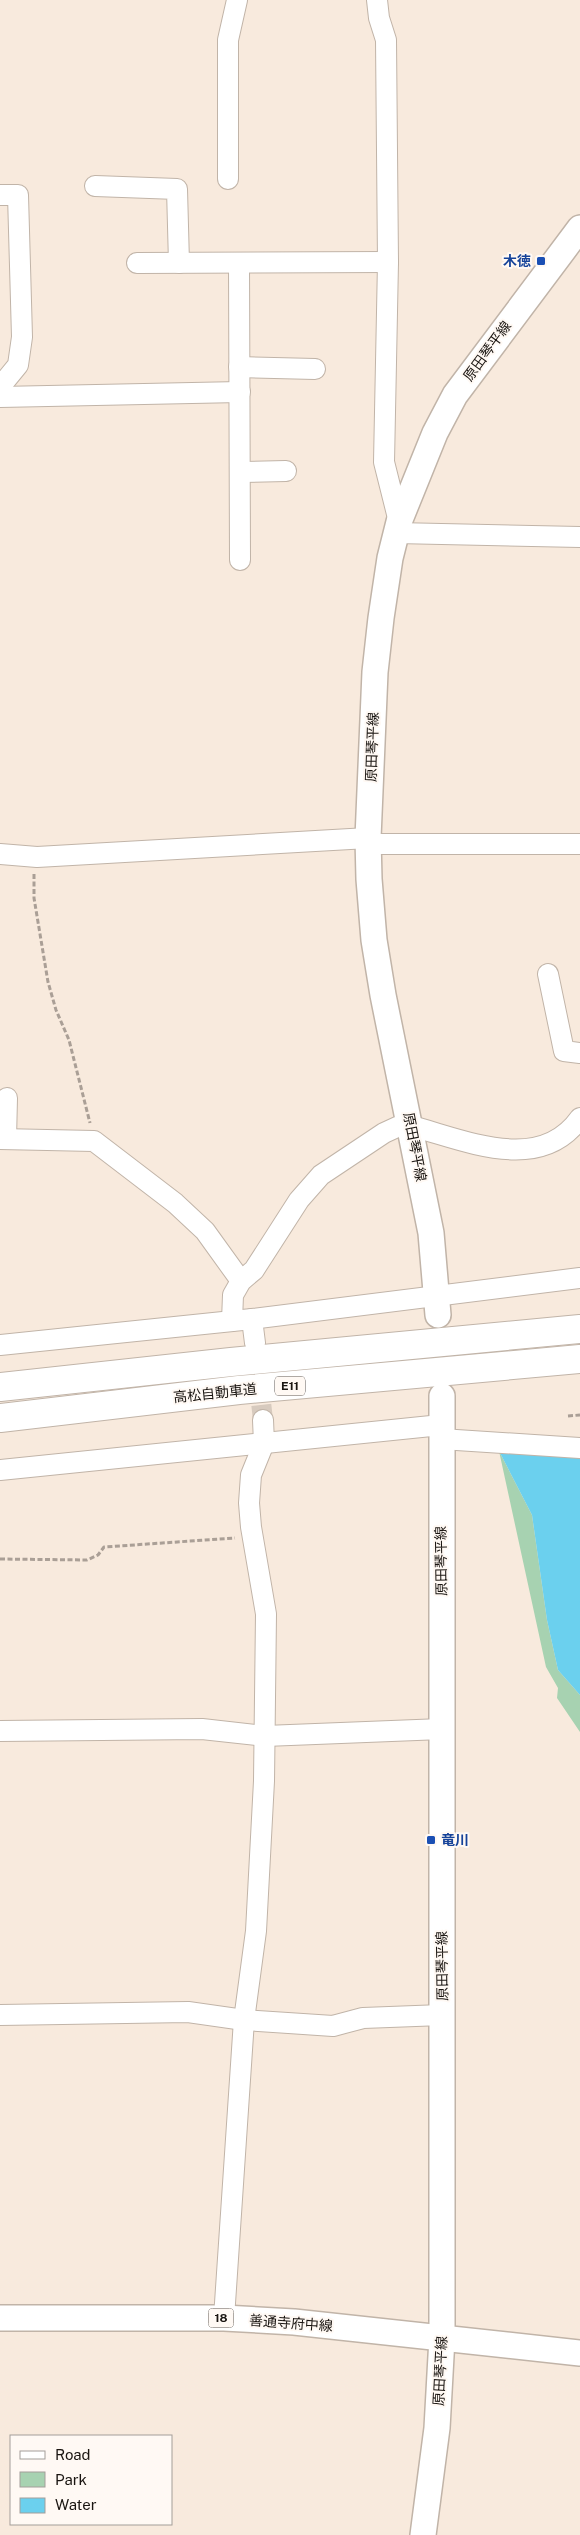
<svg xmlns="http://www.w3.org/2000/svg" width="580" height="2535" font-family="'Public Sans','Noto Sans JP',sans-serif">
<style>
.green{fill:#a7d2b1}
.water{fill:#6bd0ee}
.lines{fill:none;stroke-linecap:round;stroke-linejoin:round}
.minor-tunnel{stroke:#d7cabe;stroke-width:20;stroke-dasharray:20 10;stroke-linecap:butt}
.minor-casing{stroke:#c1b4a8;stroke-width:22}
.major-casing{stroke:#c1b4a8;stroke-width:28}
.highway-casing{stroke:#c1b4a8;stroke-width:30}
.path{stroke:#aa9f96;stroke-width:3;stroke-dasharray:5 2.5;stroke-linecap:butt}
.minor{stroke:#fff;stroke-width:20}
.major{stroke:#fff;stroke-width:25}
.highway{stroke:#fff;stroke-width:28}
.transit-dot{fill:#1a4fb4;stroke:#fff9f4;stroke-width:2}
.labels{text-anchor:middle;stroke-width:4;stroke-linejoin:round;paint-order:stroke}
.shield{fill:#fff9f4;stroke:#5f5955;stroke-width:1}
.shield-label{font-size:12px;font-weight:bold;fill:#1a1511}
.transit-label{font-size:14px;font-weight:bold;fill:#164399;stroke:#fff9f4;text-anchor:end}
.street-label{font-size:14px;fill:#1a1511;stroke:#fff9f4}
</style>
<rect width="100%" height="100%" fill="#f8eadd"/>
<!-- green -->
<path class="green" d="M499 1451 532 1515 547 1620 558 1670 580 1695V1732L557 1698 558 1688 546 1667Z"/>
<!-- water -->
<path class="water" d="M499 1451 580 1458V1695L558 1670 547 1620 532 1515Z"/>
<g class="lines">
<!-- minor-tunnel -->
<path class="minor-tunnel" d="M258 1375 263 1420"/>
<!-- minor casing -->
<g class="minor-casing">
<g id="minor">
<path d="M377 0 379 18 386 40 388 262 384 462 399 522"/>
<path d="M228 179V40L237 0"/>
<path d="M95 186 177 189 179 263"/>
<path d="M0 195H18L22 337 18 365 0 387"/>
<path d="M137 263 388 262"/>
<path d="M239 263 240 560"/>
<path d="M239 367 315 369"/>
<path d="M0 397 240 392"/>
<path d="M240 472 286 471"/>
<path d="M396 533 580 537"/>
<path d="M368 844H580"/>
<path d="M0 854 37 857 368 838"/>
<path d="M548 974 564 1051 580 1053"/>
<path d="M0 1139 94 1141 175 1203 205 1231 241 1281"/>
<path d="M6 1139 7 1098"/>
<path d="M252 1319 255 1343"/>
<path d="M232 1321 233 1295 241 1281 254 1270 299 1200 321 1175 384 1133 397 1127 411 1126C465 1140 540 1175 580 1118"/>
<path d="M0 1345 252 1319 580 1278"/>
<path d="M441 1439 580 1448"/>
<path d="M0 1470 441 1425"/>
<path d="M0 1731 202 1729 265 1736 442 1729"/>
<path d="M0 2015 188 2012 244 2020 333 2026 363 2018 442 2015"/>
<path d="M224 2318 244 2020 256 1931 264 1781 266 1614 251 1527 249 1503 251 1475 264 1443 263 1420"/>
</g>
</g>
<!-- major casing -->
<g class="major-casing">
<g id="major">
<path d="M438 1315 431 1233 383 995 374 940 369 879 368 838 375 672 381 618 390 558 399 522 435 433 455 395 580 228"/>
<path d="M0 2318H224L294 2322 580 2353"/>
<path d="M423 2535 437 2428 442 2338V1396"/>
</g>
</g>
<!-- highway casing -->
<g class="highway-casing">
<g id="highway">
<path d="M0 1387 231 1362 580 1329"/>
<path d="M0 1418 239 1390 580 1359"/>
</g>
</g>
<!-- path -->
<g class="path">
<path d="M34 874V898L48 982 56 1010 69 1040 90 1123"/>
<path d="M568 1416 580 1415"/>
<path d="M0 1559 87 1560 98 1555 104 1547 235 1538"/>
</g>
<!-- minor -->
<use href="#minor" class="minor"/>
<!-- major -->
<use href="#major" class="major"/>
<!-- highway -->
<use href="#highway" class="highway"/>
</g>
<!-- markers -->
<g class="transit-dot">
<rect x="536" y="256" width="10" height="10" rx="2.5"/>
<rect x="426" y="1835" width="10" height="10" rx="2.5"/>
</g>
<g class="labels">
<!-- shield labels -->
<g class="shield">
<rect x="275" y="1376.5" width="30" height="19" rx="4"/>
<rect x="208.5" y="2308.5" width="25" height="19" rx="4"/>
</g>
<g class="shield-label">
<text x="290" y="1390">E11</text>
<text x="221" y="2322">18</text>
</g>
<!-- transit labels -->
<g class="transit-label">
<text x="531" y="266">木徳</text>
<text x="441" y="1845" text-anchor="start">竜川</text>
</g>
<!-- street labels -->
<g class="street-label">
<text transform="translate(487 351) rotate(-54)" y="5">原田琴平線</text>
<text transform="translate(372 747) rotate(-88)" y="5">原田琴平線</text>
<text transform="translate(415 1147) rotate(79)" y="5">原田琴平線</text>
<text transform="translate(215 1393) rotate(-6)" y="5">高松自動車道</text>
<text transform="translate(441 1561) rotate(-91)" y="5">原田琴平線</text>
<text transform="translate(442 1966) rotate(-91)" y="5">原田琴平線</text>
<text transform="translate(291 2323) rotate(4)" y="5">善通寺府中線</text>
<text transform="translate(440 2371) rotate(-87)" y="5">原田琴平線</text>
</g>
</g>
<!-- legend -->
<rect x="10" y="2435" width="162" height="90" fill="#fff9f4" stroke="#a39e99"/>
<rect x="20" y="2451" width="25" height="8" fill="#ffffff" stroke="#a39e99"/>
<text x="55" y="2460" font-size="15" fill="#1a1511">Road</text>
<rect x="20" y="2472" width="25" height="15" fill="#a7d2b1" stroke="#a39e99"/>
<text x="55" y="2485" font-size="15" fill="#1a1511">Park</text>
<rect x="20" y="2498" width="25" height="15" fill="#6bd0ee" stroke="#a39e99"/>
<text x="55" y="2510" font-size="15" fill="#1a1511">Water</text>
</svg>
